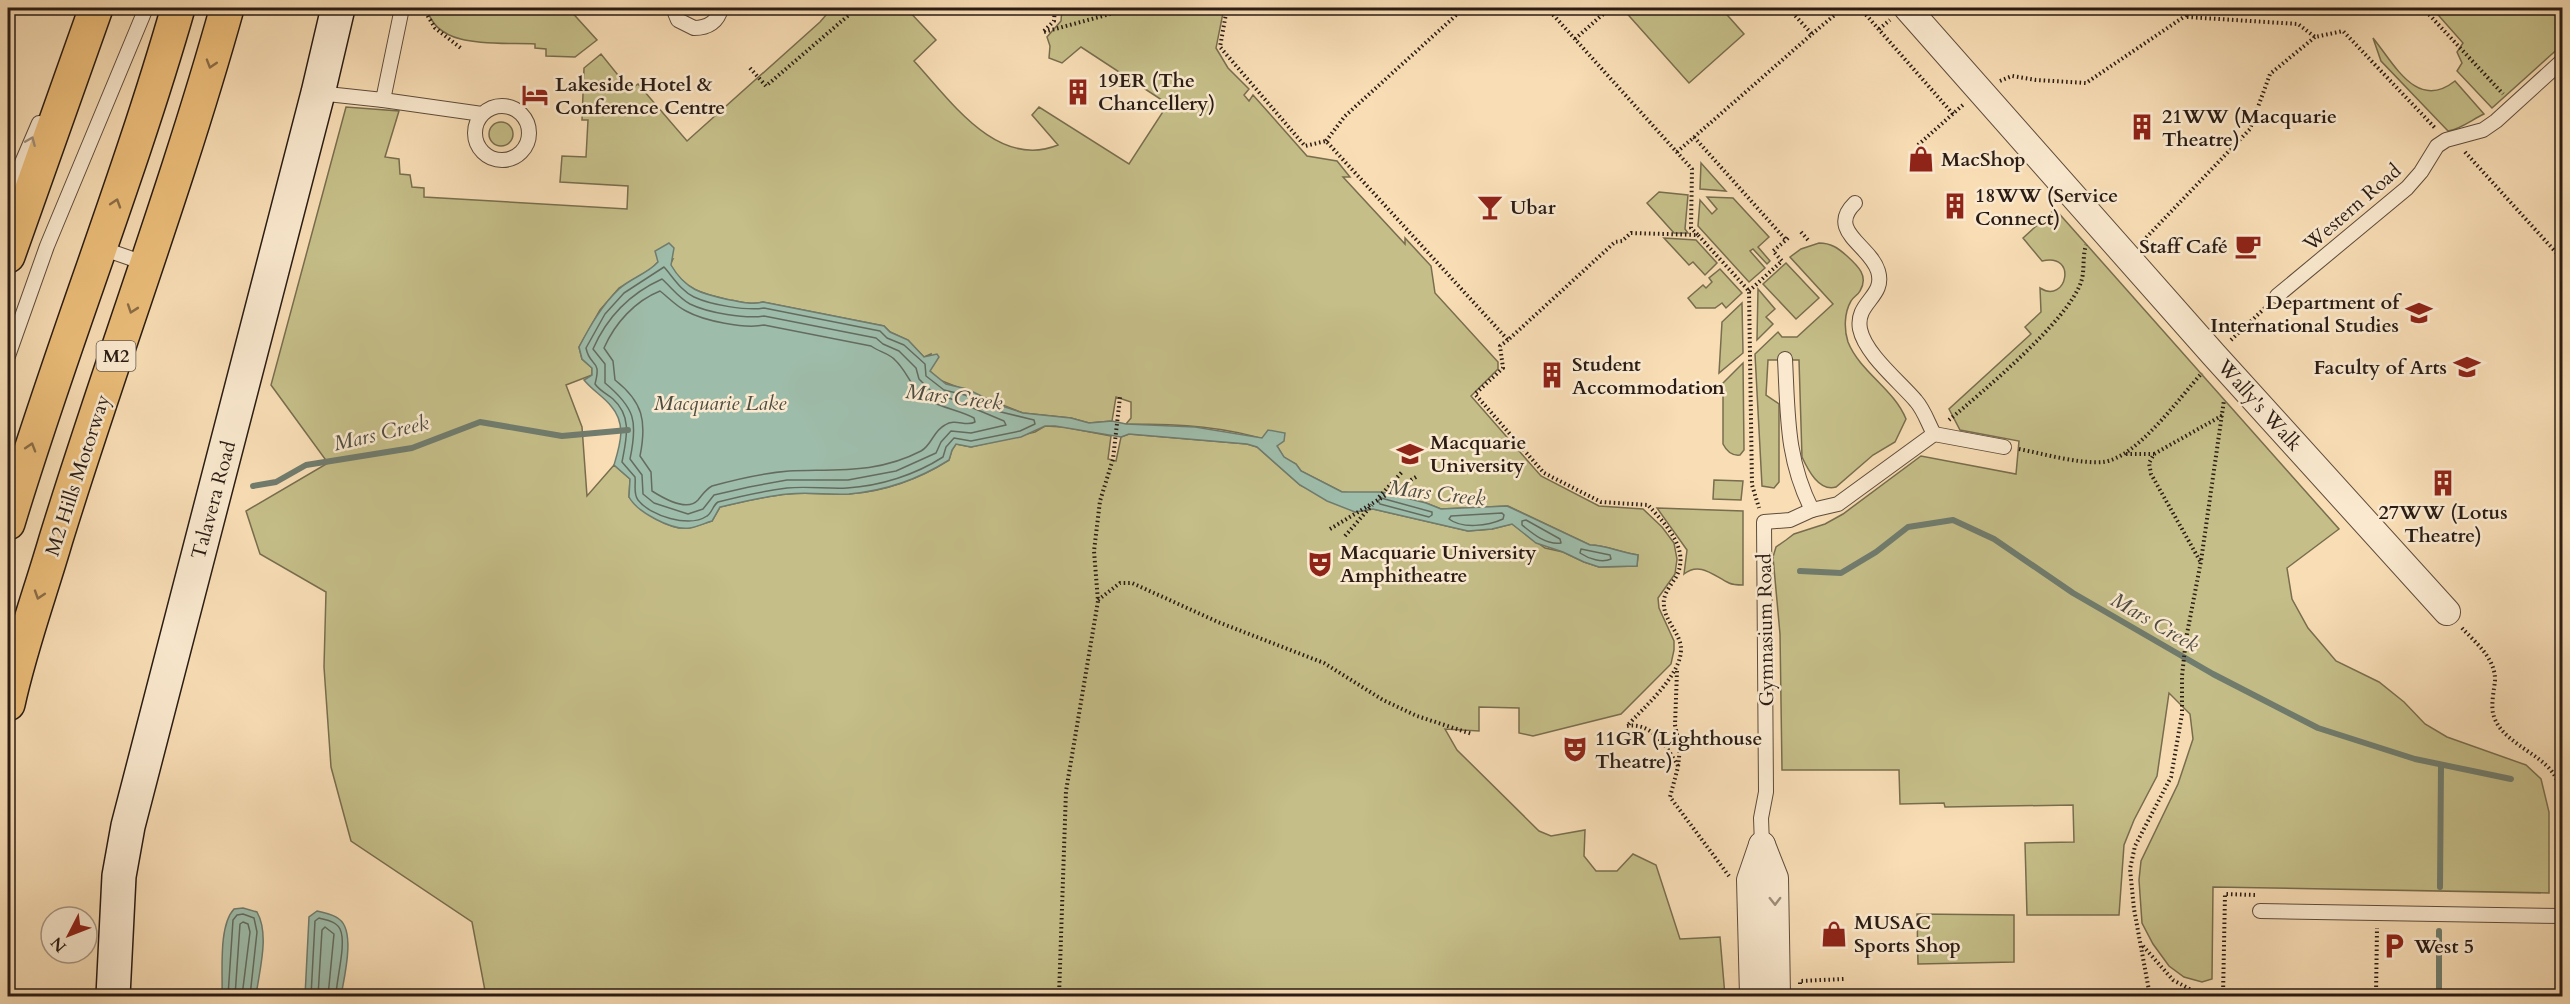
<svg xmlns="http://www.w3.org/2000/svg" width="2570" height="1004" font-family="Cardo,serif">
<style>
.green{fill:#c5be88;stroke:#786d4e;stroke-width:1.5;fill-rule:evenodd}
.water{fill:#9ebcaa;stroke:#707c6e;stroke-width:1.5}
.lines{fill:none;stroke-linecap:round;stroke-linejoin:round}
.shore{stroke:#646c5f;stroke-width:1.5}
.stream{stroke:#707c6e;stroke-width:6}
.lane-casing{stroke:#5e4c3c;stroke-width:16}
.street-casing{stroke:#5e4c3c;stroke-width:28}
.secondary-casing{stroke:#2a1c14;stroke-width:36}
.highway-casing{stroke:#2a1c14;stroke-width:36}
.path{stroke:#2a1c14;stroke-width:4;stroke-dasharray:1.5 3;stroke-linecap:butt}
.lane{stroke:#fae9cf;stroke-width:14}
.street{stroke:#fae9cf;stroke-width:26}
.secondary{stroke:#fae9cf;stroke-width:33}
.highway{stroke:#ecbe7a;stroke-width:33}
.oneway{stroke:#8b6d47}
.oneway2{stroke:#9c8d7b}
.labels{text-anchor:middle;stroke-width:5;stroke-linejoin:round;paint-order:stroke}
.shield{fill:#fae9cf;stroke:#685a4c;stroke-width:1.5}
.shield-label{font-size:18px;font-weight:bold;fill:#2a1c14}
.poi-label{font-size:20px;font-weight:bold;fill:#2a1c14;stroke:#fae9cf;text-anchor:start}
.street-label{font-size:20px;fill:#2a1c14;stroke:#fae9cf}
.water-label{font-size:21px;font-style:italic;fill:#4d4c41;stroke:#fae9cf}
</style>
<rect width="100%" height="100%" fill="#f8ddb5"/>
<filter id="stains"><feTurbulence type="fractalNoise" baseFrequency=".00333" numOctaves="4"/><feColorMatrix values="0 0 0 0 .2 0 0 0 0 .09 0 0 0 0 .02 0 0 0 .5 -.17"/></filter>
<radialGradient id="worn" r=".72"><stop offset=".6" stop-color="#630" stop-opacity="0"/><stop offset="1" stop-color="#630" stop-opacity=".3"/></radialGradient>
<!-- green -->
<g class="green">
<path d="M427 8H568L597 40 575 57 546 56V49L535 48V44C501 42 436 51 427 8Z"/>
<path d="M832 8H906L936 40 914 61C950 100 997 170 1058 145L1032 115 1039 107 1129 164 1168 104 1081 47 1062 63 1049 58 1050 46 1047 37 1061 21 1062 8H1224L1216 48 1228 68 1249 89 1244 95 1249 101 1253 95 1307 156 1337 161 1350 177H1343L1405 244V238L1431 266 1435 293 1498 362V369L1471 396 1541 476 1599 506 1643 509 1662 527 1674 543 1677 559 1675 574 1658 598 1659 608 1674 641V650L1671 664 1621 714 1533 736 1519 733V708L1479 707V731L1445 729 1457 750 1539 831 1551 836 1585 830 1584 856 1596 871H1617L1633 854 1656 865 1680 939 1720 937 1725 996H486L472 922 351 841 331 767 324 667 326 592 260 554 246 511 328 463 271 385 346 107 399 111 385 157 399 159 400 174 410 175 412 187 424 188V197L627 209 628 186 560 182 562 156 586 157 588 120H582L584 68 601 54 630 90 638 84 687 141 820 22ZM673 259 670 265C686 291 703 294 730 300 743 302 751 305 763 302L884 326 890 332 908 340 924 357 931 354 930 371 937 379 1023 413 1071 418 1089 423 1112 421 1116 397 1131 402V418L1126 424C1177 424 1230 426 1278 444L1277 446 1284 458 1296 464 1301 471 1342 492 1407 499 1426 503 1441 509 1508 506 1590 545C1606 545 1621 553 1638 555L1637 566 1599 567 1584 562 1563 552 1545 548 1512 524 1492 529 1468 531 1373 509 1355 512 1300 485 1257 447 1247 444 1129 434 1121 437 1116 461 1108 459 1111 436 1064 427 1045 426 1035 432 971 447 956 444 952 450 949 460C919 479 885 491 849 494 829 495 809 492 788 494 765 496 742 502 720 507L712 521C704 523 696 527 688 528 669 530 640 511 629 497L630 479 614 465 587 496 582 427 566 385 592 375V368L582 359 579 347 600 310 619 288 651 269 658 262Z"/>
<path d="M1622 8H1721L1744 34 1689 83Z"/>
<path d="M2432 8H2562V45L2492 108 2457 71 2462 63 2457 52 2463 43Z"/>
<path d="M2373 38C2395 65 2417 111 2455 81L2484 114C2473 119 2459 130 2448 131L2381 61Z"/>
<circle cx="501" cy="134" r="12"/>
<path d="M1701 163 1726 191 1700 189Z"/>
<path d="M1659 192 1688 195 1685 229 1688 233H1674L1647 203Z"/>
<path d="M1707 197 1733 198 1769 237 1758 247 1770 261 1767 264 1753 249 1750 251 1765 268 1749 282 1698 226 1700 200 1712 214 1717 209Z"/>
<path d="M2055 209 2339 529 2287 568 2292 599 2308 628 2336 661 2379 682 2404 702 2425 724 2447 737 2526 765 2541 779 2549 812V893L2213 887 2212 979 2202 982 2184 977 2169 966 2153 944 2142 923 2139 880 2141 861 2178 784 2193 739 2190 714 2169 693 2157 776 2134 820 2124 845 2119 915H2027L2025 843 2074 842 2073 805 1945 807 1944 803 1900 804 1899 770H1782L1780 634 1773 557 1776 547 1786 540 1794 534 1825 524 1843 514 1921 456 2016 474 2019 441 1960 430 1949 409 2031 334 2025 327 2041 312 2040 288C2067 305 2078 252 2042 261L2023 238Z"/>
<path d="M1664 238 1696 240 1717 263 1705 275 1693 262 1689 265Z"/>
<path d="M1819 243C1831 243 1838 248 1847 256 1858 266 1869 276 1860 291 1858 295 1853 297 1851 301 1844 313 1844 330 1848 342 1860 372 1894 389 1906 419L1895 442 1873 455 1836 487C1819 492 1808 470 1802 457L1799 360H1768L1766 395 1779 404V482L1774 488 1762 486 1755 354 1778 332 1782 337H1797L1833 304 1790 257 1801 249Z"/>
<path d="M1786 263 1819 298 1796 319 1763 284Z"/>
<path d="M1720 269 1742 293 1726 308 1722 303 1715 308H1696L1688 298 1703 285 1706 288 1712 282 1709 278Z"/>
<path d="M1758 289 1775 309 1766 317 1773 324 1757 340Z"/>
<path d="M1742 303 1743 353 1719 373 1722 322Z"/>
<path d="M1743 363 1744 450 1740 455C1732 456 1727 452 1723 444V383Z"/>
<path d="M1714 480 1743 481 1741 500 1713 499Z"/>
<path d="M1657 508 1743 511V585C1739 585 1733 585 1729 583 1714 576 1700 561 1684 574L1687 550Z"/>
<path d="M1917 914 2014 915V962L1918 964Z"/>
</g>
<!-- water -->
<g class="water">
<path d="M669 243 674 248 671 265C686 291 703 294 730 300 743 302 751 305 763 302L884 326 890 332 908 340 924 357 937 354 939 357 930 371 946 384 967 389 1002 406 1023 413 1071 418 1089 423 1112 421 1126 424 1195 427 1262 438 1268 430 1285 433 1284 441 1277 446 1284 457 1296 464 1301 471 1342 492H1382L1426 503 1441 509 1507 506 1590 545C1606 545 1621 553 1638 555L1637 566 1599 567 1584 562 1563 552 1536 543 1512 524 1492 529 1468 531 1373 509 1355 512 1327 501 1300 485 1257 447 1247 444 1129 434 1121 437 1055 426H1045L1021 437 971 447 956 444 952 450 949 460C919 479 885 491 849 494 829 495 809 492 788 494 766 496 742 502 720 507L712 521C705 523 697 527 690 528 672 531 637 512 629 497L630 479 614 465C620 445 627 424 611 406 603 396 592 390 584 380L592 375V368L582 359 579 347C590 326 602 305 619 289 631 278 647 274 658 262L655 251Z"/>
<path d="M243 908 257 912C270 935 259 971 256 996H222C223 973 218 926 234 909Z"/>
<path d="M317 911C324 913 333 914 339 919 356 931 344 978 341 996H305L309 917Z"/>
</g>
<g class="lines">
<!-- shore -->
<g class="shore">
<path d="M664 267C673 277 681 291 694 297 711 305 747 311 764 308L880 331 887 338 904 345 925 364 926 376 944 390 965 395 1001 412 1034 420 1035 424 1020 431 971 441 954 438 946 447 943 457C915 475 880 486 847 488 827 489 807 486 787 488 764 491 741 496 718 502 713 505 712 513 707 516 689 528 650 516 638 500 633 494 636 484 635 477L622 462C626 440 633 417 613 399 607 394 600 391 595 384 602 358 590 368 586 348L605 314 624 293Z"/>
<path d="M662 279C671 287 679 298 690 304 708 313 746 319 764 316L876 338 883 344 899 351 916 368 919 379 930 390 1004 421 1006 425 971 433 951 431 941 442 936 453 896 471 848 480H787L749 487 714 495 703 509 688 514 654 503 643 494 642 475 630 459C638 421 635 408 605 383V364L593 349C607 317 631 293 662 279Z"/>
<path d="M660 291C668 297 676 306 686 311 704 321 745 329 764 325L871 346C879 352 889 353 895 360 908 372 911 389 927 399 941 408 959 410 974 418L975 422C966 427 955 418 945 425 933 431 932 445 921 451 877 474 836 469 789 471 764 473 737 479 712 486 705 490 703 494 698 500 687 512 663 498 652 491L651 472 640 456C647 421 643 402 615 380L613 361 604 348C615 323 635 301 660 291Z"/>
<path d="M1381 498 1432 512V515L1429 517 1380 504 1378 501Z"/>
<path d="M1502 513 1504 515 1503 519C1488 526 1462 529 1449 519L1451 516Z"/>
<path d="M1526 520 1560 539 1561 543C1546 545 1533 534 1522 525V521Z"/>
<path d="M1581 549 1610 555 1611 559C1602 563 1589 559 1580 553Z"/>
<path d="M228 996 233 920 237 915 243 914 254 918 257 932 250 996"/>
<path d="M235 996 240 924 243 922 248 924 250 932 242 996"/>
<path d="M311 996 315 921 319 918C326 920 336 921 340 929 347 943 336 980 336 996"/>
<path d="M318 996 322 930 325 927 334 934 328 996"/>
</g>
<!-- stream -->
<g class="stream">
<path d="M253 486 276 482 306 465 412 448 480 422 562 436 628 430"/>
<path d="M1800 571 1841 573 1876 552 1908 527 1953 520 1994 539 2073 593 2213 674 2318 728 2415 759 2511 779"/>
<path d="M2440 887 2441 765"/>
<path d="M2439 996V931"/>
</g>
<!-- lane casing -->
<g class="lane-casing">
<g id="lane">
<path d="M673 8 678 20 694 28C708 28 718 22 721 8"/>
<path d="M318 93 383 100 402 8"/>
<path d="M383 100 482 114"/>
<circle cx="502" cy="133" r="27"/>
<path d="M8 195 39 123"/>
<path d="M101 248 147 264"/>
<path d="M2277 296 2407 188 2421 172 2437 146 2446 140 2483 130 2496 121 2562 61"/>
<path d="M8 356 47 246 146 8"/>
<path d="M1785 359C1788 416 1786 458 1812 510"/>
<path d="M1934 434 2004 447"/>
<path d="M1762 845 1761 818 1766 792 1764 522 1790 520 1812 510 1838 504 1934 434C1928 423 1924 410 1916 401 1900 382 1865 354 1860 329 1855 302 1886 297 1878 271 1870 245 1826 231 1855 203"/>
<path d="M2260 911 2562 916"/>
</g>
</g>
<!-- street casing -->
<g class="street-casing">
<g id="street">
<path d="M1907 8 2214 355 2447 612"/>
<path d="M1762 845 1775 878 1777 996"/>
<path d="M1753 996 1750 880 1762 845"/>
</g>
</g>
<!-- secondary casing -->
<g class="secondary-casing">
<path id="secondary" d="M113 996 119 876 128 826 318 93 338 8"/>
</g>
<!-- highway casing -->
<g class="highway-casing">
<g id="highway">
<path d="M8 256 96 8"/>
<path d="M8 523C60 350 128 182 178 8"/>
<path d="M8 704C20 648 40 594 56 539 111 361 177 187 227 8"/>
</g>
</g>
<!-- path -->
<g class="path">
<path d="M423 8 435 28 462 49"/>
<path d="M1227 8 1220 47 1305 146 1326 141 1508 340 1615 242 1622 241 1631 233 1698 235 1749 291 1752 485 1759 508"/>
<path d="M1547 8 1692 169 1691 228 1698 235"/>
<path d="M1860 8 1953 114"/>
<path d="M2423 8 2503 94"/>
<path d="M2187 17 2298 24 2315 37 2343 31 2436 129"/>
<path d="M1879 29 1890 20"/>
<path d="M1044 31 1054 21 1055 8"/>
<path d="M1044 32 1132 8"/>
<path d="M1812 34 1843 8"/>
<path d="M1575 39 1610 8"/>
<path d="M750 68 766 86 857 8"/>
<path d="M2000 81 2012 76 2036 80 2086 83 2197 8"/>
<path d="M1694 137 1786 240 1789 237"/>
<path d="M1326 141 1345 116 1464 8"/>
<path d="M1918 145 1964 104"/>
<path d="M1677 152 1812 34 1788 8"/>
<path d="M2465 152 2562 259"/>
<path d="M1801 232 1808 240"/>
<path d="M2143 241 2250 129 2270 74 2315 37"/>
<path d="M1749 291 1782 261 1773 251 1786 240"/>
<path d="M1508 340 1500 346 1503 368 1475 394 1544 473 1601 502 1648 505C1665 524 1691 549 1676 577 1671 585 1662 595 1664 606 1665 621 1680 633 1681 648 1682 675 1644 707 1627 726"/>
<path d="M2231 340 2267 306"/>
<path d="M1949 420C1982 392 2068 321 2081 282 2085 271 2082 258 2086 245"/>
<path d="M2019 449C2044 454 2079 464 2103 462 2137 458 2179 398 2202 373"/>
<path d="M2126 454H2154"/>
<path d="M1379 497 1402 472"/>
<path d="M1330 529 1416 477"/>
<path d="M1345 536 1372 505"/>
<path d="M2200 561 2151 474 2149 463 2154 454 2223 415"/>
<path d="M1098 600 1120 583H1132L1218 622 1324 663 1383 700 1417 716 1472 734"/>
<path d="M2462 628C2476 643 2496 659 2495 681 2494 690 2491 704 2493 713 2499 741 2537 751 2553 773 2567 791 2561 874 2561 900"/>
<path d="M1677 671 1675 725 1680 748 1678 767 1670 797 1729 876"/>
<path d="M1627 726C1652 722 1667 747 1678 766"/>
<path d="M2143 946 2173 980 2195 992 2200 996"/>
<path d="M1800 984V981L1844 979"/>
<path d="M1059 996 1066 791 1098 601 1094 551 1100 501 1113 459 1120 397"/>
<path d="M2150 996 2134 909 2130 869 2135 846 2171 777 2182 714V676L2186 639 2201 561 2224 400"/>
<path d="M2223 996 2225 894 2256 895"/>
<path d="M2376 996 2377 928"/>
<path d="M2561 996V931"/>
</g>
<!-- lane -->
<use href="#lane" class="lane"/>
<!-- street -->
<use href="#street" class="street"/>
<!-- secondary -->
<use href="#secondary" class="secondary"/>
<!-- highway -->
<use href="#highway" class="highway"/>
</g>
<!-- one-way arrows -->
<defs><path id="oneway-chevron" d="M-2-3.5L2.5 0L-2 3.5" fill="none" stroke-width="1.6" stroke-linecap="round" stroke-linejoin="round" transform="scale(1.5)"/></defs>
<g class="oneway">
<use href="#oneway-chevron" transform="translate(211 64) rotate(107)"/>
<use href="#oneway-chevron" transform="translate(116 203) rotate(-72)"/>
<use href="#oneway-chevron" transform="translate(132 309) rotate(109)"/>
<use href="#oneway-chevron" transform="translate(31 447) rotate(-73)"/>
<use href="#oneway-chevron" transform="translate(39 595) rotate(108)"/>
</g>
<g class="oneway2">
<use href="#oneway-chevron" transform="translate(31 141) rotate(-67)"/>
<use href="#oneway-chevron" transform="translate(1775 901) rotate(89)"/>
</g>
<!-- icons -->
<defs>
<g id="building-bare" transform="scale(2.07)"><path d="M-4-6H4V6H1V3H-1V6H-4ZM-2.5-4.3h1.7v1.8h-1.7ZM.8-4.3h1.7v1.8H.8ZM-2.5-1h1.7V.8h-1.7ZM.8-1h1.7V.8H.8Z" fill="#8f2418" stroke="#fae9cf" stroke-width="2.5" paint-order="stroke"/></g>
<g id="hotel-bare" transform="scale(2.07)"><path d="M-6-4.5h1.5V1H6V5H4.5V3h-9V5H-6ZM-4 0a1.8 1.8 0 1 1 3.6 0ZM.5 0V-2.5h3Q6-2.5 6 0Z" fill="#8f2418" stroke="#fae9cf" stroke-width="2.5" paint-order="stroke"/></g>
<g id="shop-bare" transform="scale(2.07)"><path d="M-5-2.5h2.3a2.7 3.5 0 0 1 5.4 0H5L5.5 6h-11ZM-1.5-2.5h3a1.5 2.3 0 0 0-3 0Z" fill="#8f2418" stroke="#fae9cf" stroke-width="2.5" paint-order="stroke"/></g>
<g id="bar-bare" transform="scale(2.07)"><path d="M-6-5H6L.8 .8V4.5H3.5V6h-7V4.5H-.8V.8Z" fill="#8f2418" stroke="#fae9cf" stroke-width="2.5" paint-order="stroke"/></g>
<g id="cafe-bare" transform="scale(2.07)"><path d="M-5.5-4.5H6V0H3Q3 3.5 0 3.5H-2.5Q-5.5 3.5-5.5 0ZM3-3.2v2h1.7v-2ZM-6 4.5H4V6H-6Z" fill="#8f2418" stroke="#fae9cf" stroke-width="2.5" paint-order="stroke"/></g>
<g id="school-bare" transform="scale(2.07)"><path d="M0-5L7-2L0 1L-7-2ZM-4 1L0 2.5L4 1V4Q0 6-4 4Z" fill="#8f2418" stroke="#fae9cf" stroke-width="2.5" paint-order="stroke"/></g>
<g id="university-bare" transform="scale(2.07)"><path d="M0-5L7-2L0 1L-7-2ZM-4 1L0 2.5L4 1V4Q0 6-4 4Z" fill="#8f2418" stroke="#fae9cf" stroke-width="2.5" paint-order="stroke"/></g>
<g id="theatre-bare" transform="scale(2.07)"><path d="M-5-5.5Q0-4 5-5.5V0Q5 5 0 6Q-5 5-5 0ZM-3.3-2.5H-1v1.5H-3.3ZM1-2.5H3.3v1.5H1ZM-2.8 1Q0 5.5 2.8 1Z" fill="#8f2418" stroke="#fae9cf" stroke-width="2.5" paint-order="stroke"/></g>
<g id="parking-bare" transform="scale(2.07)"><path d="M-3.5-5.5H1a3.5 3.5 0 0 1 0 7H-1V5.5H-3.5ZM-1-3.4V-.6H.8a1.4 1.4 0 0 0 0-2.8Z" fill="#8f2418" stroke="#fae9cf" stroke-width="2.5" paint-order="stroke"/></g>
</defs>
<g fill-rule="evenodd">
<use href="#building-bare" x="1078" y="92"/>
<use href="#hotel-bare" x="535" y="95"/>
<use href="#building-bare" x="2142" y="127"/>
<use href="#shop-bare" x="1921" y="159"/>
<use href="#building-bare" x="1955" y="206"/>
<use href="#bar-bare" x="1490" y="207"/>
<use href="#cafe-bare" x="2248" y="246"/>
<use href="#school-bare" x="2419" y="313"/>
<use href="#school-bare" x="2467" y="367"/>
<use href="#building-bare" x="1552" y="375"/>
<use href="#university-bare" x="1410" y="454"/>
<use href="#building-bare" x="2443" y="483"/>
<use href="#theatre-bare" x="1320" y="564"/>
<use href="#theatre-bare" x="1575" y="749"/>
<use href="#shop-bare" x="1834" y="934"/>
<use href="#parking-bare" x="2394" y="946"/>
</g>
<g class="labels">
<!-- shield labels -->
<rect class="shield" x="96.5" y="341" width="39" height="30" rx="4.5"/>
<g class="shield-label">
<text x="116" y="362">M2</text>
</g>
<!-- poi labels -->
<g class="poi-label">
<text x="1098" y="87">19ER (The<tspan x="1098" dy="23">Chancellery)</tspan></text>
<text x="555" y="91">Lakeside Hotel &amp;<tspan x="555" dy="23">Conference Centre</tspan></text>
<text x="2162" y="123">21WW (Macquarie<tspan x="2162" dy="23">Theatre)</tspan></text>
<text x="1941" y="166">MacShop</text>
<text x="1975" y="202">18WW (Service<tspan x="1975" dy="23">Connect)</tspan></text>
<text x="1510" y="214">Ubar</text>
<text x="2228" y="253" text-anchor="end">Staff Café</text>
<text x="2399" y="309" text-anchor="end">Department of<tspan x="2399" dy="23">International Studies</tspan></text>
<text x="1572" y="371">Student<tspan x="1572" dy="23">Accommodation</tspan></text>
<text x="2447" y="374" text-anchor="end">Faculty of Arts</text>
<text x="1430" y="449">Macquarie<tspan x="1430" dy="23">University</tspan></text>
<text x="2443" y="519" text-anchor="middle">27WW (Lotus<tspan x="2443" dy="23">Theatre)</tspan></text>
<text x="1340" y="559">Macquarie University<tspan x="1340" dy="23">Amphitheatre</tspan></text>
<text x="1595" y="745">11GR (Lighthouse<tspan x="1595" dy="23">Theatre)</tspan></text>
<text x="1854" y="929">MUSAC<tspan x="1854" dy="23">Sports Shop</tspan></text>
<text x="2414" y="953">West 5</text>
</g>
<!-- street labels -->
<g class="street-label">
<text transform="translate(2352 207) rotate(-41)" y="7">Western Road</text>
<text transform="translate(2260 405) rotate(48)" y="7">Wally's Walk</text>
<text transform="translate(77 475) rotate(-72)" y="7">M2 Hills Motorway</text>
<text transform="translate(213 500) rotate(-75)" y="7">Talavera Road</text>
<text transform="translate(1765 630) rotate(-91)" y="7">Gymnasium Road</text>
</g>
<!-- water labels -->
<g class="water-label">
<text transform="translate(954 397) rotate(7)" y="7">Mars Creek</text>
<text x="720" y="410">Macquarie Lake</text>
<text transform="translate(381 433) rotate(-13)" y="7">Mars Creek</text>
<text transform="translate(1437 493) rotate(7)" y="7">Mars Creek</text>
<text transform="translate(2155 622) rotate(30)" y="7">Mars Creek</text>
</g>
</g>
<!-- margin -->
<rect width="2570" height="1004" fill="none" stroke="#f8ddb5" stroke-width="30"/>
<rect x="9" y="9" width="2552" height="986" fill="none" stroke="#2a1c14" stroke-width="3"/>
<rect x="15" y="15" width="2540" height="974" fill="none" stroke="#2a1c14" stroke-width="1.5"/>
<!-- north arrow -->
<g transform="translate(69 935) rotate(228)"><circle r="28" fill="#fae9cf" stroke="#a79784" stroke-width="1.5"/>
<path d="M0-4.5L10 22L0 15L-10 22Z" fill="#8f2418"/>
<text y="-9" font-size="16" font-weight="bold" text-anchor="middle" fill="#2a1c14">N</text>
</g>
<rect width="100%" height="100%" filter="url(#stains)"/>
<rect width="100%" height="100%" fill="url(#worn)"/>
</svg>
